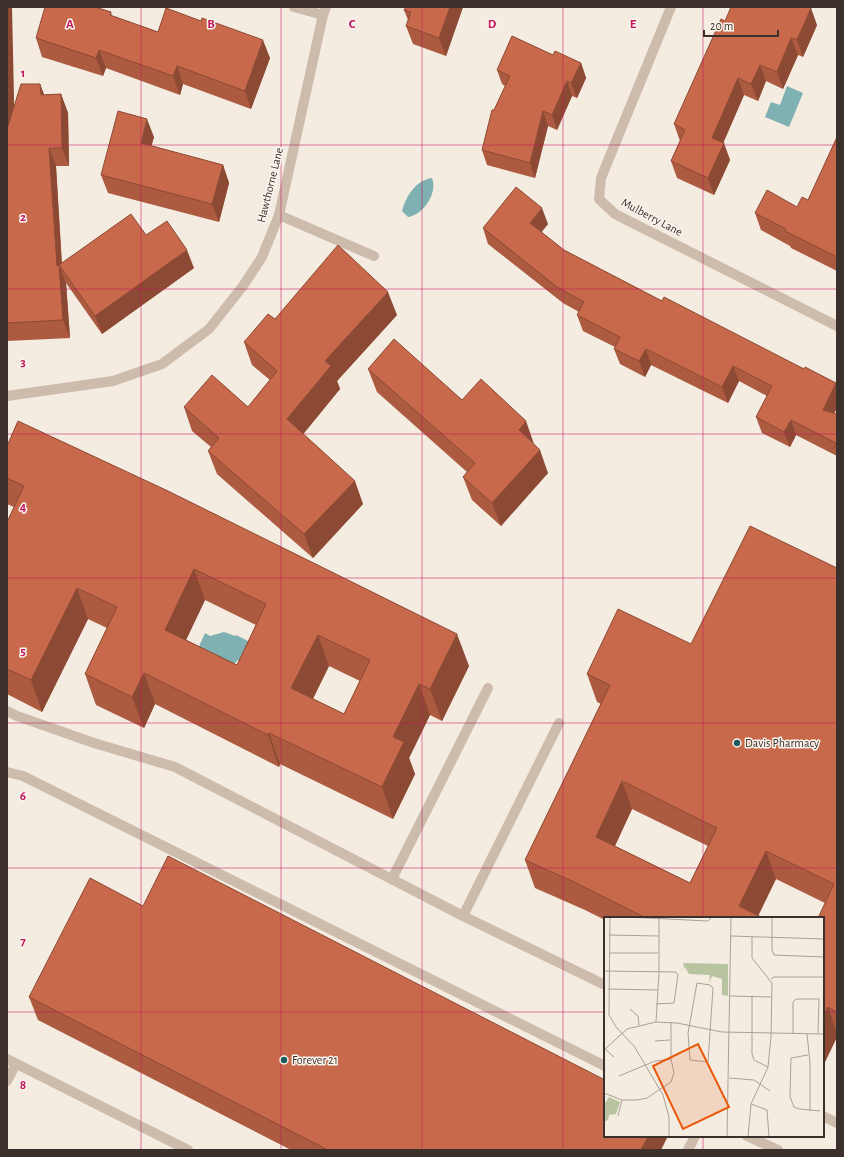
<svg xmlns="http://www.w3.org/2000/svg" width="844" height="1157" font-family="'Alegreya Sans',sans-serif">
<style>
.water{fill:#7fb0b2}
.lines{fill:none;stroke-linecap:round;stroke-linejoin:round}
.lane{stroke:#cdbbac;stroke-width:10}
.street{stroke:#cdbbac;stroke-width:10}
.wall{fill:#ac5a40;fill-rule:evenodd}
.shaded-wall{fill:#8c4a34}
.building{fill:#c8694b;stroke:#8c4a34;fill-rule:evenodd}
.grid{fill:none;stroke:#c2185b;stroke-width:1;stroke-opacity:0.55}
.poi-dot{fill:#1f5a5e;stroke:#fbf5ee;stroke-width:1.5}
.labels{text-anchor:middle;stroke-width:3;stroke-linejoin:round;paint-order:stroke}
.street-label{font-size:12px;fill:#3b302b;stroke:#fbf5ee}
.poi-label{font-size:12px;fill:#3b302b;stroke:#fbf5ee;text-anchor:start}
.inset-road{fill:none;stroke:#aaa098;stroke-width:1}
.view{fill:#e8590c;fill-opacity:0.15;stroke:#e8590c;stroke-width:2}
.inset-edge{fill:none;stroke:#3b302b;stroke-width:2}
.grid-label{font-size:13px;text-anchor:middle;font-weight:bold;fill:#c2185b;stroke:#fbf5ee;stroke-width:3;stroke-linejoin:round;paint-order:stroke}
</style>
<rect width="100%" height="100%" fill="#f4ebe1"/>
<!-- water -->
<g class="water">
<path d="M787 86 803 93 789 127 765 117 771 102 780 105Z"/>
<path d="M432 178C438 193 423 215 408 217L402 211C406 196 416 180 432 178Z"/>
<path d="M224 632 235 636 236 635 258 646 249 665 238 660 228 670 197 651 205 633 210 636Z"/>
</g>
<g class="lines">
<!-- lane -->
<g class="lane">
<path d="M279 215 374 256"/>
<path d="M7 711 17 716 94 743 175 767 463 916"/>
<path d="M559 723 463 916 605 985"/>
<path d="M7 772 23 776 605 1066"/>
<path d="M392 879 488 688"/>
<path d="M7 1059 188 1150"/>
<path d="M7 1081 16 1064"/>
<path d="M823 1116 837 1123"/>
<path d="M747 1136 778 1150"/>
<path d="M688 1150 695 1136"/>
</g>
<!-- street -->
<g class="street">
<path d="M294 7 323 15"/>
<path d="M671 7 601 178 599 199 615 214 837 326"/>
<path d="M7 396 113 381 162 364 209 329 243 286 262 257 279 215 323 15 326 7"/>
</g>
</g>
<!-- wall -->
<g class="wall">
<path d="M7 7 14 107 40 84 44 95 61 94 68 113 69 166H56L62 263 146 235 194 268 102 334 66 283 63 275 66 283 70 338 7 341Z"/>
<path d="M406 7H463L446 56 413 44 406 26 408 20 404 10Z"/>
<path d="M111 12 112 16 158 32 270 58 251 109 183 84 180 95 106 68 103 76 42 57 36 38Z"/>
<path d="M725 21 817 25 803 57 798 55 783 89 766 81 758 101 744 95 723 143 730 160 714 195 677 178 671 161 680 141 674 124Z"/>
<path d="M553 55 581 63 586 78 577 98 572 96 557 130 548 126 535 178 487 165 482 150 494 110 505 86 502 84 497 70Z"/>
<path d="M154 137 151 146 223 165 229 183 219 222 108 193 101 175Z"/>
<path d="M837 137V271L791 248 790 246 761 230 755 213 797 207 808 200Z"/>
<path d="M548 224 541 232 564 250 662 301 804 369 836 383 837 384V408L834 413 837 414V456L796 435 790 447 762 433 756 417 767 396 739 381 728 403 651 365 645 377 620 364 614 349 615 347 583 331 577 315 579 312 563 303 488 244 483 228Z"/>
<path d="M397 315 337 381 340 389 303 434 363 504 313 558 217 474 208 451 211 447 192 431 184 407H248L270 380 252 365 244 342 275 319Z"/>
<path d="M368 369 462 400 534 444 548 473 501 526 472 500 463 477 467 472 377 392Z"/>
<path d="M7 446 469 666 442 721 430 715 409 758 415 774 393 819 280 764 279 767 155 704 144 728 96 705 85 674 107 628 88 619 42 712 7 694V522L14 507 7 504ZM205 600 256 625 237 665 186 640ZM329 666 360 681 344 714 313 699Z"/>
<path d="M837 568V1037L823 1066 825 903 776 879 758 916 763 918H605V920L585 910 535 888 525 860 601 704 597 702 587 674 691 644ZM632 809 708 846 690 883 615 846Z"/>
<path d="M143 906 661 1150H291L38 1020 29 997Z"/>
</g>
<!-- shaded-wall -->
<g class="shaded-wall">
<path d="M7 7H12L15 144 8 126Z"/>
<path d="M450 7H463L446 56 439 38Z"/>
<path d="M811 8 817 25 803 57 797 40Z"/>
<path d="M791 38 798 55 783 89 777 72Z"/>
<path d="M263 40 270 58 251 109 245 91Z"/>
<path d="M99 50 106 68 103 76 96 58Z"/>
<path d="M581 63 586 78 577 98 571 83Z"/>
<path d="M760 65 766 81 758 101 751 84Z"/>
<path d="M177 66 183 84 180 95 173 76Z"/>
<path d="M738 78 744 95 718 155 712 138Z"/>
<path d="M567 81 572 96 557 130 552 115Z"/>
<path d="M40 84 47 102 41 95Z"/>
<path d="M61 94 68 113 69 166 62 148Z"/>
<path d="M543 111 548 126 535 178 530 163Z"/>
<path d="M147 119 154 137 147 162 141 143Z"/>
<path d="M724 143 730 160 714 195 708 178Z"/>
<path d="M49 148 56 166 62 270 59 265 66 283 70 338 63 320 57 266Z"/>
<path d="M223 165 229 183 219 222 212 204Z"/>
<path d="M542 208 548 224 536 239 530 223Z"/>
<path d="M187 250 194 268 102 334 95 316Z"/>
<path d="M388 292 397 315 337 381 340 389 296 443 287 419 325 361Z"/>
<path d="M646 349 651 365 645 377 639 361Z"/>
<path d="M733 366 739 381 728 403 722 387Z"/>
<path d="M836 383 837 384V408L828 425 823 410Z"/>
<path d="M791 420 796 435 790 447 784 432Z"/>
<path d="M526 421 534 444 519 430Z"/>
<path d="M540 450 548 473 501 526 492 503Z"/>
<path d="M355 481 363 504 313 558 304 534Z"/>
<path d="M194 569 205 600 176 661 165 630Z"/>
<path d="M77 588 88 619 42 712 31 680Z"/>
<path d="M457 634 469 666 442 721 430 689Z"/>
<path d="M318 635 329 666 302 720 291 688Z"/>
<path d="M144 673 155 704 144 728 132 697Z"/>
<path d="M419 684 430 715 409 758 415 774 393 819 382 787 393 737Z"/>
<path d="M269 733 280 764 279 767 268 735Z"/>
<path d="M622 781 632 809 606 865 596 837Z"/>
<path d="M766 851 776 879 757 918 739 906Z"/>
<path d="M828 1007 837 1033V1037L823 1066V1017Z"/>
<path d="M648 1136H668L661 1150H641Z"/>
</g>
<!-- building -->
<g class="building">
<path d="M45 7H95L111 12 110 15 158 32 166 8 201 21 202 18 263 40 245 91 177 66 173 76 99 50 96 58 36 38Z"/>
<path d="M406 7H450L439 38 406 26 411 12 404 10Z"/>
<path d="M731 7H808L811 8 797 40 791 38 777 72 760 65 751 84 738 78 712 138 724 143 708 178 671 161 685 130 674 124 721 19 725 21Z"/>
<path d="M512 36 553 55 555 51 581 63 571 83 567 81 552 115 543 111 530 163 482 150 492 110H494L510 76 497 70Z"/>
<path d="M7 62 8 126 21 84H40L41 95 61 94 62 148H49L57 266 59 265 63 320 7 323Z"/>
<path d="M118 111 147 119 141 143 223 165 212 204 101 175Z"/>
<path d="M837 137V257L785 231 786 229 755 213 767 190 797 207 802 197 808 200Z"/>
<path d="M516 187 542 208 530 223 564 250 662 301 664 297 804 369 805 367 836 383 823 410 837 414V448L834 447 836 443 791 420 784 432 756 417 772 386 733 366 722 387 646 349 639 361 614 349 620 337 577 315 584 302 557 287 483 228Z"/>
<path d="M131 214 146 235 167 221 187 250 95 316 59 265Z"/>
<path d="M338 245 388 292 325 361 331 366 287 419 355 481 304 534 208 451 219 438 184 407 212 375 248 407 277 371 244 342 268 314 275 319Z"/>
<path d="M394 339 462 400 481 379 526 421 519 430 540 450 492 503 463 477 475 463 368 369Z"/>
<path d="M18 421 168 491 457 634 430 689 419 684 393 737 404 742 382 787 269 733 268 735 144 673 132 697 85 674 117 607 77 588 31 680 7 669V522L24 486 7 478V446ZM194 569 266 604 237 665 165 630ZM318 635 370 660 344 714 291 688Z"/>
<path d="M750 526 837 568V1012L828 1007 823 1017V918H818L834 884 766 851 739 906 763 918H646L574 882 525 860 610 685 587 674 618 609 691 644ZM622 781 717 828 690 883 596 837Z"/>
<path d="M168 856 605 1080V1136H648L641 1150H328L29 997 90 878 143 906Z"/>
</g>
<!-- grid -->
<path class="grid" d="M141 7V1150M281 7V1150M422 7V1150M563 7V1150M703 7V918M7 145H837M7 289H837M7 434H837M7 578H837M7 723H837M7 868H837M7 1012H605M823 1012H837M703 1136V1150"/>
<!-- markers -->
<g class="poi-dot">
<circle cx="737" cy="743" r="4"/>
<circle cx="284" cy="1060" r="4"/>
</g>
<g class="labels">
<!-- street labels -->
<g class="street-label">
<text transform="translate(270 185) rotate(-76)" y="4">Hawthorne Lane</text>
<text transform="translate(652 217) rotate(28)" y="4">Mulberry Lane</text>
</g>
<!-- poi labels -->
<g class="poi-label">
<text x="745" y="747">Davis Pharmacy</text>
<text x="292" y="1064">Forever 21</text>
</g>
</g>
<!-- overview -->
<g transform="translate(604 917)">
<rect width="220" height="220" fill="#f4ebe1"/>
<path d="M79 46 124 47V79L118 78V62L108 59 105 66 106 58 85 57 81 50 75 55 80 50ZM5 180 16 185 12 197 5 198 4 203 0 205V188Z" fill="#b8c4a0"/>
<path class="inset-road" d="M6 0 5 98 12 110 30 129 59 178 65 200V220M23 0 104 4 108 0M168 0V33L170 38 220 40M5 18 54 19M127 19 220 22M5 36H54M0 54 72 55 74 58 70 86 52 87M220 60V39M167 62 170 60H220M93 66 106 68 109 71 104 145 86 143 84 116ZM4 72 53 73M126 79 167 80M148 79V137L150 143 164 150M26 92 34 99 35 108M52 105 55 56V0M189 116V85L192 82H215L214 117M203 117 206 146V194M51 124 66 123M0 131 10 140M0 133 23 112 52 105 73 106 118 115 220 117M204 138 187 141 186 180 190 190 195 192 216 194M15 159 51 144 67 142M125 161 150 163 166 174M0 176 18 183H33L43 181 67 165 70 156 67 142V105M147 187 163 193 165 220M14 199 18 183M123 220 127 0M144 220 147 187 164 150 167 120 168 66 148 41V19"/>
<path class="view" d="M94 127 125 190 79 212 49 149Z"/>
<rect width="220" height="220" class="inset-edge"/>
</g>
<g class="grid-label">
<text x="70" y="28">A</text>
<text x="211" y="28">B</text>
<text x="352" y="28">C</text>
<text x="492" y="28">D</text>
<text x="633" y="28">E</text>
<text x="23" y="77">1</text>
<text x="23" y="221">2</text>
<text x="23" y="366">3</text>
<text x="23" y="511">4</text>
<text x="23" y="655">5</text>
<text x="23" y="800">6</text>
<text x="23" y="945">7</text>
<text x="23" y="1089">8</text>
</g>
<!-- border -->
<rect width="844" height="1157" fill="none" stroke="#3b302b" stroke-width="16"/>
<!-- scale -->
<path d="M704 30v6h74v-6" fill="none" stroke="#3b302b" stroke-width="2"/>
<text x="710" y="30" font-size="12" fill="#3b302b" stroke="#fbf5ee" stroke-width="3" paint-order="stroke">20 m</text>
</svg>
